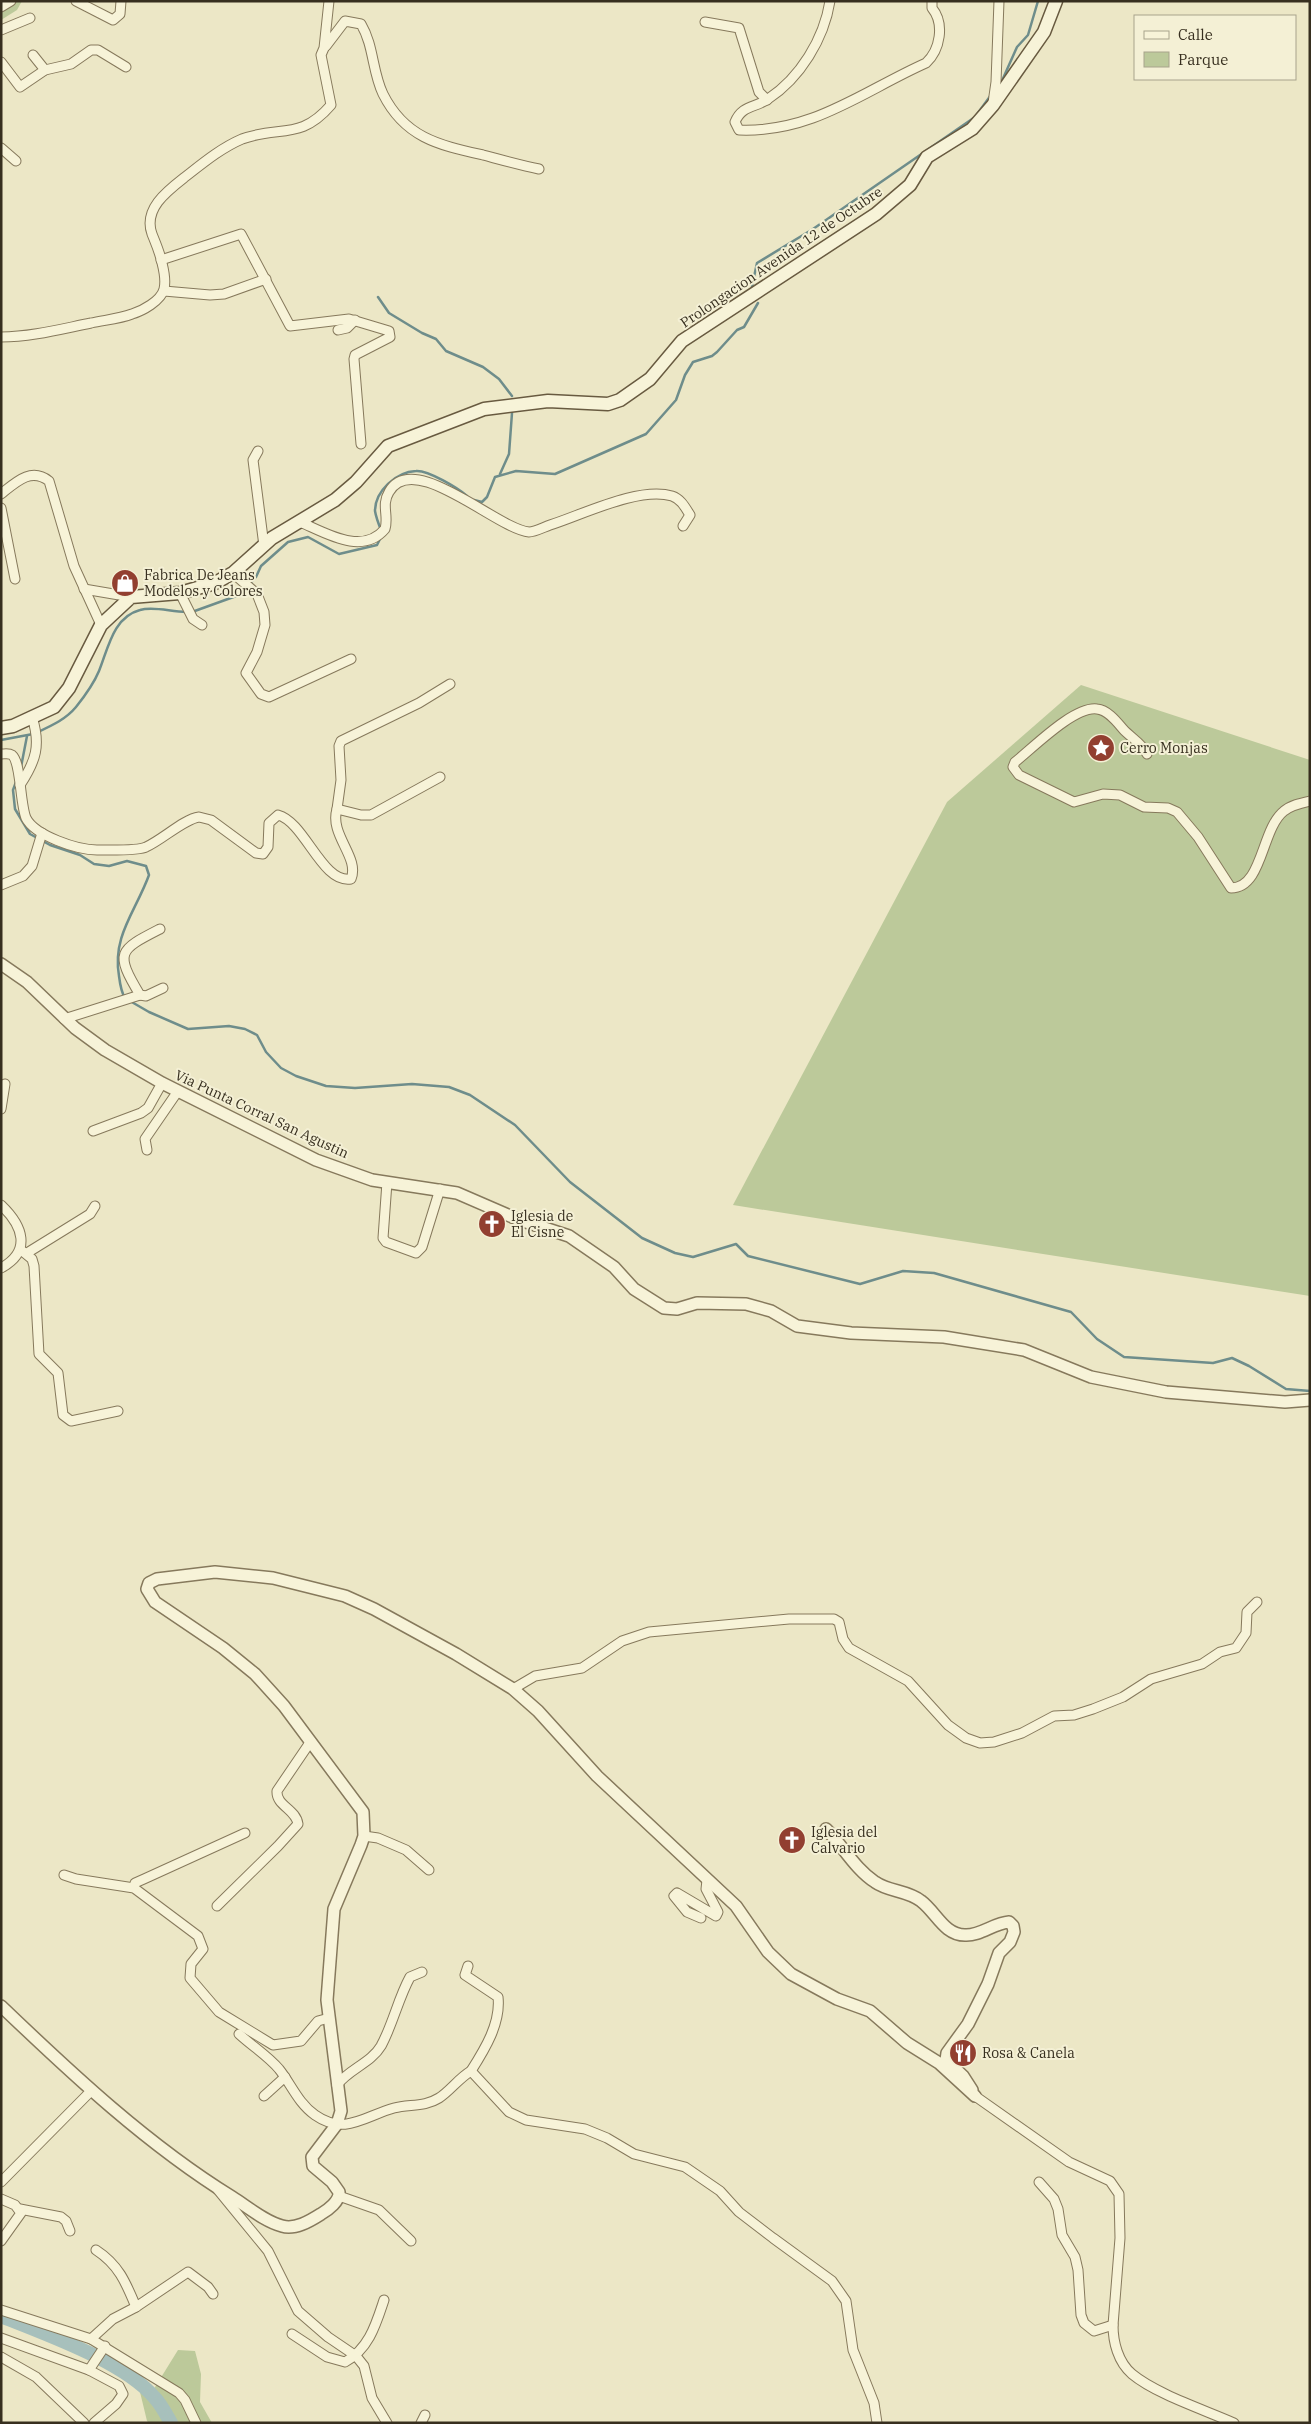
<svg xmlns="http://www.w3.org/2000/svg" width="1311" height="2424" font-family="'IBM Plex Serif',serif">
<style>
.green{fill:#bcc99a}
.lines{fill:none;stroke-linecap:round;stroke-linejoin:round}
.stream{stroke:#6e8d8b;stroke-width:2.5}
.river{stroke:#a7c0bc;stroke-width:14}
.minor-casing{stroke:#86795c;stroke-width:11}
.tertiary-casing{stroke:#86795c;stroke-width:14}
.secondary-casing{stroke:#685a40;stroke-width:15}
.minor{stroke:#f7f3d8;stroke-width:9}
.tertiary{stroke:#f7f3d8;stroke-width:11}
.secondary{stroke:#f7f3d8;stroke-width:12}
.labels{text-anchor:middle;stroke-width:4;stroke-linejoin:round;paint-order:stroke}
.street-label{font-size:14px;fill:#372f1f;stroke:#f4f0d5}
.poi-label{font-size:14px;fill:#372f1f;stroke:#f4f0d5;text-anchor:start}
</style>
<rect width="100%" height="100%" fill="#ece7c6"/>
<!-- green -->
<g class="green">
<path d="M1 1H22L17 10 1 20Z"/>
<path d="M1081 685 1310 760V1296L733 1205 947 802Z"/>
<path d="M178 2350 195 2351 201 2374 200 2402 212 2423H149L147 2421 140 2392 145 2389 152 2392Z"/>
</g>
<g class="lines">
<!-- stream -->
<g class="stream">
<path d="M1001 83 1017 47 1028 35 1038 1"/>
<path d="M752 286 757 263 813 229 975 117 991 95"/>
<path d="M378 297 389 313 422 333 436 339 446 351 483 367 499 379 512 396"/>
<path d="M500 474 509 454 512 413"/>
<path d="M474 500 482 502 487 497 495 477 516 471 555 474 646 434 676 400 685 375 693 362 712 356 717 352 737 330 744 327 758 303"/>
<path d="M381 530C379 525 376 517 375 511 375 491 396 472 416 471 428 470 458 488 467 496"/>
<path d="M192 612 239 595 256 577 261 566 288 542 308 537 339 554 377 545 382 535"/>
<path d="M38 732C53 725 66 719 76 707 84 697 94 683 99 671 108 649 113 617 140 610 154 606 171 612 186 612"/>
<path d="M1 740 33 734"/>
<path d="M21 767 27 736"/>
<path d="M16 782 13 790 15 809 30 834 50 845 80 855 94 864 109 866 127 861 146 866 149 875C136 911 112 936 119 976 120 984 121 992 125 998"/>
<path d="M130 1001 149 1012 188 1029 229 1026 245 1029 257 1035 266 1052 281 1068 296 1076 326 1086 355 1088 412 1084 449 1087 470 1095 515 1125 570 1182 642 1238 675 1253 693 1257 736 1244 748 1256 860 1284 903 1271 934 1273 1071 1312 1097 1339 1124 1357 1213 1363 1232 1358 1249 1366 1286 1389 1310 1391"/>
</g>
<!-- river -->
<path class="river" d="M1 2316C45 2334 123 2361 154 2397 161 2404 166 2414 171 2423"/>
<!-- minor casing -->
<g class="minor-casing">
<g id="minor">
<path d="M76 1 113 20 120 14 121 1"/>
<path d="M830 1C824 39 800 78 768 99 755 108 742 105 735 122L739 130C813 133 863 91 926 63 940 50 945 24 932 8V1"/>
<path d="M1 7 11 1"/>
<path d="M705 22 739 28 759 92 767 100"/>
<path d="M1 30 30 18"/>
<path d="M326 46 345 21 361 24C374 46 372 71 383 94 405 138 439 145 483 155 502 160 520 165 539 169"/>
<path d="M33 55 45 70"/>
<path d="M1 62 20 87 45 70 71 64 91 50H98L126 67"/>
<path d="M993 103 996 82 999 1"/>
<path d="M1 148 16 161"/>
<path d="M161 260 241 234 290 326 349 319 389 331 390 337 355 355 354 359 361 444"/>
<path d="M164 291 210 295 224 294 266 279"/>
<path d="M338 330 347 328 355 320"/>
<path d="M1 337C31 337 61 329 91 323 104 320 119 319 132 314 142 311 161 301 164 289 166 281 164 271 162 263 160 253 156 244 152 234 143 209 167 191 185 177 203 163 221 148 242 139 280 125 300 141 331 105L321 55 324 48 329 1"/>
<path d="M258 451 253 460 264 546"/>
<path d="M1 494C16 482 31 467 49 481L74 566 101 625"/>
<path d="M1 508 15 579"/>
<path d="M300 522C326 533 362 556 385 529 389 516 381 505 389 492 413 449 497 529 529 532 535 532 544 527 550 525 582 515 639 486 672 496 681 499 685 507 690 515L683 526"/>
<path d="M233 573 257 594 264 612 265 625 257 652 246 673 261 694 269 697 351 659"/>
<path d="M84 589 131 597"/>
<path d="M180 593 193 619 202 625"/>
<path d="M1 754C5 754 9 753 12 755 21 762 20 804 26 818 35 836 78 850 97 850 107 850 139 851 146 847 162 840 184 819 199 817L211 820 256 853 263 854 268 847 269 823 278 815C305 822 322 884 351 879 360 857 329 835 337 809L361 815H371L440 777"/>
<path d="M1147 754C1142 743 1131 738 1123 729 1117 722 1108 710 1097 709 1074 706 1033 748 1015 762L1013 767 1019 775 1074 802 1103 794 1120 795 1144 807 1168 808 1177 812 1198 837 1231 888C1263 888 1261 829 1284 811 1291 805 1301 803 1310 801"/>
<path d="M20 785C36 761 41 745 32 717"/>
<path d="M337 809 341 780 339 746 341 741 419 703 450 684"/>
<path d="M1 885 23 876 32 866 42 833"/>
<path d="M160 929C119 950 114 952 140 995L146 996 163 988"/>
<path d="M64 1019 140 995"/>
<path d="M1 1109 5 1084"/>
<path d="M93 1131 141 1113 148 1108 162 1083"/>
<path d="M147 1150 145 1139 178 1091"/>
<path d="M387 1182 383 1238 386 1242 416 1253 422 1247 440 1189"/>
<path d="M1 1205C23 1226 32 1251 1 1268"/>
<path d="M21 1250 32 1259 34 1266 39 1354 58 1373 63 1415 71 1421 118 1411"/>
<path d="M27 1253 90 1214 95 1206"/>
<path d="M513 1689 535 1676 582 1668 622 1641 649 1632 789 1619H834L839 1622 843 1639 849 1648 908 1681 948 1725 966 1738 980 1743 994 1742 1022 1733 1054 1716 1074 1715 1093 1709 1123 1697 1151 1679 1202 1664 1220 1652 1236 1648 1246 1633 1247 1612 1257 1602"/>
<path d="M364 1836 378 1838 406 1850 429 1870"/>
<path d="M64 1875 76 1879 134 1888 198 1936 203 1949 191 1964 190 1978 219 2012 273 2045 301 2041 318 2021 329 2018"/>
<path d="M134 1888 135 1883 144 1879 245 1833"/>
<path d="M217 1906 278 1846 298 1824C296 1809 276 1806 277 1791L311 1741"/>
<path d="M701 1918 687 1912 674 1896 677 1893 716 1916 718 1912 706 1889 707 1880"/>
<path d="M468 1966 465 1975 498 1997C501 2023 485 2049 471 2071"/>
<path d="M239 2034C252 2046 268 2056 279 2069 291 2084 298 2103 315 2115 345 2136 365 2116 394 2108 409 2104 425 2107 439 2098 450 2091 459 2078 471 2071L509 2112 526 2120 585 2129 607 2138 634 2154 685 2167 720 2191 739 2212 773 2238 832 2281 846 2301 853 2350 874 2403 877 2423"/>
<path d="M337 2085C349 2069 371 2063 381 2046 393 2024 398 1999 410 1977L422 1972"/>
<path d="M264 2096 285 2077"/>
<path d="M975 2096 1069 2162 1110 2181 1119 2194 1120 2238 1113 2325C1113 2342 1118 2362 1132 2374 1156 2394 1205 2410 1234 2423"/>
<path d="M1 2182 92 2090"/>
<path d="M1039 2182 1054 2199 1058 2209 1062 2235 1075 2257 1078 2270 1081 2315 1084 2323 1094 2331 1113 2325"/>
<path d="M218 2190 268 2251 298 2311 328 2337 356 2356 364 2366 372 2398 387 2423"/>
<path d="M339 2196 379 2210 411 2241"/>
<path d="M1 2199 15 2205 21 2213 1 2241"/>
<path d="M20 2209 61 2217 66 2221 70 2231"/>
<path d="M136 2307 188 2272 208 2287 213 2294"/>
<path d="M1 2310 91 2339 179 2393 185 2400 196 2423"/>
<path d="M292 2334 327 2357 345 2362C369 2349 376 2324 384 2300"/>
<path d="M1 2338 89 2370 105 2346"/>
<path d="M91 2339 113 2319 136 2307C126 2283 119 2265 96 2250"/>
<path d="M1 2357 36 2377 84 2423"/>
<path d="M89 2370 119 2386 123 2394 116 2404 94 2423"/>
<path d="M421 2423 425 2415"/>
</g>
</g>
<!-- tertiary casing -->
<g class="tertiary-casing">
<g id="tertiary">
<path d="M1 964 27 982 75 1028 105 1050 162 1083 316 1160 372 1180 457 1193 517 1219 569 1236 614 1267 634 1289 664 1308 677 1309 697 1303 746 1304 771 1311 797 1326 851 1333 944 1337 1024 1350 1091 1377 1166 1392 1285 1402 1310 1400"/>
<path d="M826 1829C843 1846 855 1869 875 1882 889 1892 907 1890 921 1901 936 1912 944 1935 965 1935 980 1936 994 1923 1009 1922L1013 1926 1014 1932 1010 1942 999 1953 988 1984 968 2024 947 2053 946 2060 963 2076 972 2090"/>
<path d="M1 2006C73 2075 148 2145 232 2197 248 2207 264 2221 282 2226 295 2230 310 2221 321 2214 328 2210 340 2201 339 2192L332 2182 313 2166 312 2157 337 2124 341 2111 327 2000 334 1909 361 1845 364 1836 363 1812 284 1706 255 1674 223 1648 155 1602 147 1589 149 1583 157 1579 215 1572 273 1578 345 1596 374 1609 456 1654 513 1689 538 1711 597 1776 736 1906 768 1952 791 1974 837 1999 870 2011 907 2043 939 2063 975 2096"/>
</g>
</g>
<!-- secondary casing -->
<g class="secondary-casing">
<path id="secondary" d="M1 728 13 726 54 707 69 688 101 625 131 597 180 593 215 583 233 573 272 538 335 500 356 482 388 446 484 409 548 401 608 404 620 400 650 379 682 341 876 214 910 185 927 157 972 129 993 105 1044 32 1056 1"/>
</g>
<!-- minor -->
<use href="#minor" class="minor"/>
<!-- tertiary -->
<use href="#tertiary" class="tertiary"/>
<!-- secondary -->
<use href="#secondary" class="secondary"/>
</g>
<!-- icons -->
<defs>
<g id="shop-disc" transform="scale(1.4375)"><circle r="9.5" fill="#923f30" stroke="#f4f0d5"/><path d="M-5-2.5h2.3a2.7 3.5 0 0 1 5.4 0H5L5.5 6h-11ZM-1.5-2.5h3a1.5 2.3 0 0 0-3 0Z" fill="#fff"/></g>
<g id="sight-disc" transform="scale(1.4375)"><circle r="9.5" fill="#923f30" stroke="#f4f0d5"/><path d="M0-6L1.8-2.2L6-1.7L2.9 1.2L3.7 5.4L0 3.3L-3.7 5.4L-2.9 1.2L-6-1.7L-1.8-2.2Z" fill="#fff"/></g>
<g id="church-disc" transform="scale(1.4375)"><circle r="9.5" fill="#923f30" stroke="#f4f0d5"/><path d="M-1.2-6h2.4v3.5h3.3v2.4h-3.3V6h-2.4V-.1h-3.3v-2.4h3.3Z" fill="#fff"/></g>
<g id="restaurant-disc" transform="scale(1.4375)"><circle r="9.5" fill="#923f30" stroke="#f4f0d5"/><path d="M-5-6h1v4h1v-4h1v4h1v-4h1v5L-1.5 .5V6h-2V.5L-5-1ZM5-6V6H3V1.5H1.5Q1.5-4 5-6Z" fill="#fff"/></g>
</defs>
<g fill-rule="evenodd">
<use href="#shop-disc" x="125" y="583"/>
<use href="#sight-disc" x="1101" y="748"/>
<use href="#church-disc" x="492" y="1224"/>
<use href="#church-disc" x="792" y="1840"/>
<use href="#restaurant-disc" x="963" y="2053"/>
</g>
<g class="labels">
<!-- street labels -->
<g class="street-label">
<text transform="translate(781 257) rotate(-34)" y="5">Prolongacion Avenida 12 de Octubre</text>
<text transform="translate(262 1114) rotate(25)" y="5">Via Punta Corral San Agustin</text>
</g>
<!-- poi labels -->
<g class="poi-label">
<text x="144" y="580">Fabrica De Jeans<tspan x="144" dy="16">Modelos y Colores</tspan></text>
<text x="1120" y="753">Cerro Monjas</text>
<text x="511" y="1221">Iglesia de<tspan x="511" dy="16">El Cisne</tspan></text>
<text x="811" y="1837">Iglesia del<tspan x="811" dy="16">Calvario</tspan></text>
<text x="982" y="2058">Rosa &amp; Canela</text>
</g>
</g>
<!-- border -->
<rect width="1311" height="2424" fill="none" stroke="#372f1f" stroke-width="5"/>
<!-- legend -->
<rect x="1134" y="15" width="162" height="65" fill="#f4f0d5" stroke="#a8a38c"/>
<rect x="1144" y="31" width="25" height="8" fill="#f7f3d8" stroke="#a8a38c"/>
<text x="1178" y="40" font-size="15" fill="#372f1f">Calle</text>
<rect x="1144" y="52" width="25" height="15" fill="#bcc99a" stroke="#a8a38c"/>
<text x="1178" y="65" font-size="15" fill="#372f1f">Parque</text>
</svg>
